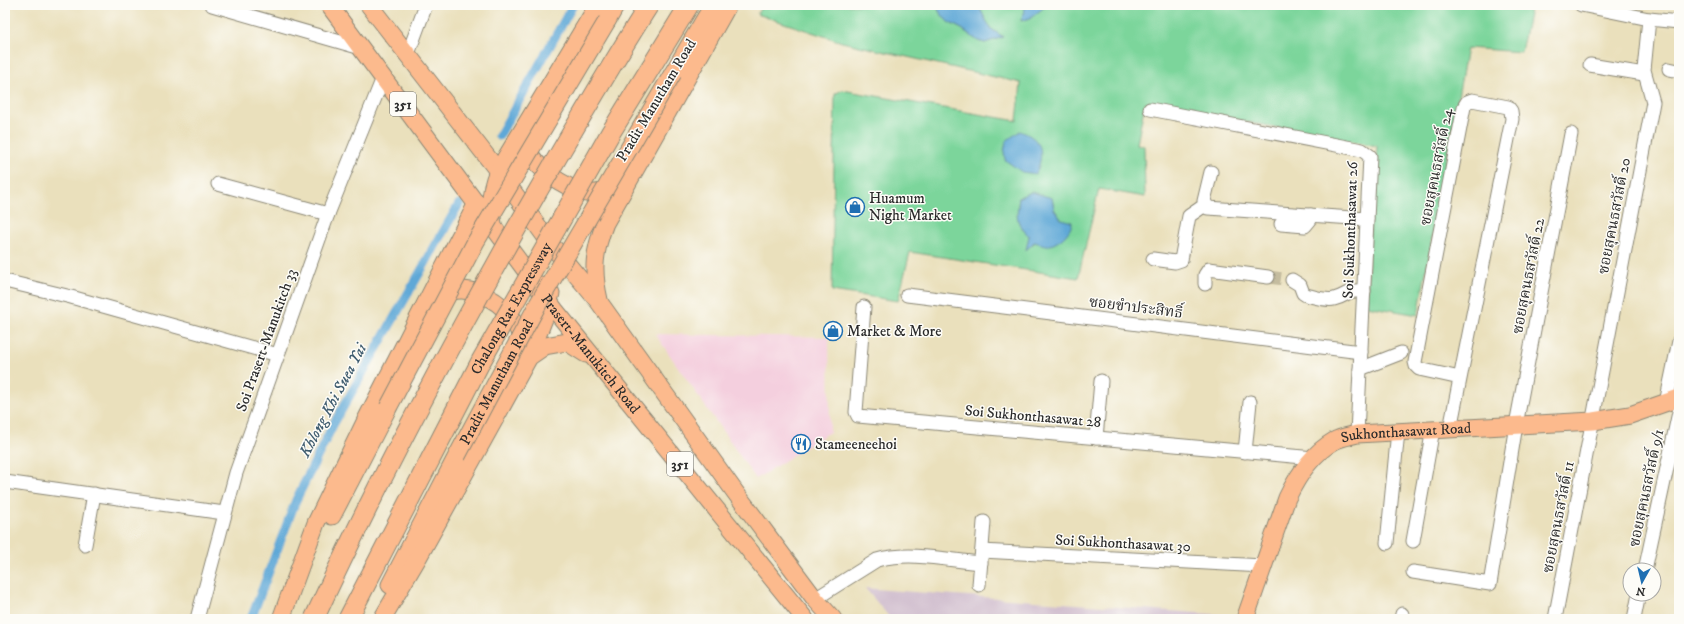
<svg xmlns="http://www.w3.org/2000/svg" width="1684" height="624" font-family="'IM FELL DW Pica','Noto Serif Thai',serif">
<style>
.built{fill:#f4cfde}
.industrial{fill:#d0bdce}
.green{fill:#7cd59b;stroke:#548063;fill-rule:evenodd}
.water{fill:#5fa8d7;stroke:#456a81}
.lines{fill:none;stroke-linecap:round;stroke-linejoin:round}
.canal{stroke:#5fa8d7;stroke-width:9}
.minor-tunnel{stroke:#c4bc9f;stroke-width:13;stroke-dasharray:13 6;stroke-linecap:butt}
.minor-casing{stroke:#8a8674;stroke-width:15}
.major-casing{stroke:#8a8674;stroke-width:19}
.minor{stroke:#fff;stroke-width:13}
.major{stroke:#fcba8d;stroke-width:17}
.major-bridge-casing{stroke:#8a8674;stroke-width:19;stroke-linecap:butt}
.highway-bridge-casing{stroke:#8a8674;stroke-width:21;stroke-linecap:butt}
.major-bridge{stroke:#fcba8d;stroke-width:17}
.highway-bridge{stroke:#fcba8d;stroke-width:19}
.labels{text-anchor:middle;stroke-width:3;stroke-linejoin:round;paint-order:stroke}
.shield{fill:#fdfcf7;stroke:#6a6a68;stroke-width:1}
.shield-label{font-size:14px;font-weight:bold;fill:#2b2b2b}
.street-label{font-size:15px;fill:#2b2b2b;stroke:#fdfcf7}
.poi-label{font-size:15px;fill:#2b2b2b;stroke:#fdfcf7;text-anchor:start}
.water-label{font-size:16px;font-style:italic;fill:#405d70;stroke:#fdfcf7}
</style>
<rect width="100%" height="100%" fill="#fdfcf7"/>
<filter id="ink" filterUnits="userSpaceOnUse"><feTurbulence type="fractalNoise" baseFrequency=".025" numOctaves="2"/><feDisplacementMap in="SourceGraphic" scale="8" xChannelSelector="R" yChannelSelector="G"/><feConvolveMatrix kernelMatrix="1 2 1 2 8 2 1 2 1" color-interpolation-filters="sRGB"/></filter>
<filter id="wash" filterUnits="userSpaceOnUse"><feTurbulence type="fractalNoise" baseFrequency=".012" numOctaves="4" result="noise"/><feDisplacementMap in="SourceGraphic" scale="16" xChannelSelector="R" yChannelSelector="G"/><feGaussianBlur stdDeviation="0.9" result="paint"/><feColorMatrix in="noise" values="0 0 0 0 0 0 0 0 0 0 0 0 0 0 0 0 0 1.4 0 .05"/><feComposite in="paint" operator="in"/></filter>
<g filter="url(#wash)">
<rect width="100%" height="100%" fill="#eae0bc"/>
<!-- built -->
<path class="built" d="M655 334 829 337 830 432 756 479Z"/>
<!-- industrial -->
<path class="industrial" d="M865 588 887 590 1237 616 1235 619H891Z"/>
<!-- green -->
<path class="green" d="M763 5H936L940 13 948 22 962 29 978 41 985 43 1003 37 990 28 978 5H1026L1021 21 1047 5H1531L1521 52 1467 48 1418 315 1367 306 1369 241 1377 146 1145 103 1137 144 1144 146 1145 197 1099 189 1078 278 910 252 898 301 832 291 835 94 842 90 1017 121 1021 83 842 42 757 14ZM1019 197 1052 198 1054 209 1061 220 1027 249 1029 236C1014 221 1017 217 1019 197Z"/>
<!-- water -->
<g class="water">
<path d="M936 5H978L990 28 1003 37 985 43 978 41 962 29 948 22 940 13Z"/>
<path d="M1026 5H1047L1032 17 1021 21Z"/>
<path d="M1020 131C1044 140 1044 153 1036 174L1022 172 1005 160 1004 152 1006 141Z"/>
<path d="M1032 192 1052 198 1054 209 1061 219 1072 222C1072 231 1060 243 1050 245 1046 246 1039 243 1034 242L1026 250 1029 236C1014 221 1017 217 1019 197Z"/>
</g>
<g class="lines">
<!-- canal -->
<g class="canal">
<path d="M499 136 573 5"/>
<path d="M251 619 296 500 333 425 459 204"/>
</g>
</g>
</g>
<g filter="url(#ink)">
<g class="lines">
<!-- minor-tunnel -->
<path class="minor-tunnel" d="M1268 277 1292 280"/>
<!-- minor casing -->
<g class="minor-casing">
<g id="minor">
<path d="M212 5 361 48"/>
<path d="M1581 5 1649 19 1679 22"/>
<path d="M408 54 426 5"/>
<path d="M1590 65 1644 74"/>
<path d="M1669 69 1679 71"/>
<path d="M1150 109 1362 150 1370 156 1357 434"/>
<path d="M1211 172 1204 201 1208 208 1367 219"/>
<path d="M218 184 328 214"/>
<path d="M1281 224 1305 226 1310 220 1311 215"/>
<path d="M1153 259 1175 262 1181 260 1189 216 1205 205"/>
<path d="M1292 280 1300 285 1303 293 1306 295C1314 297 1326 301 1334 299 1347 296 1347 289 1364 291"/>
<path d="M5 281 71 297 278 355"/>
<path d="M1205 284V275L1209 269 1268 277"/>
<path d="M907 295 1361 352"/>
<path d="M864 307 856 412 858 416 1314 458"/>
<path d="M1360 369 1401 353"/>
<path d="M1666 403 1679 341"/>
<path d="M1450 429 1512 119 1511 111 1508 107 1472 100 1467 102 1464 107 1415 362 1416 366 1419 369 1460 378"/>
<path d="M1096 438 1101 381"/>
<path d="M1245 452 1250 402"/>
<path d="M5 482 224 513"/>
<path d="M1413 541 1433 429"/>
<path d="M1387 543 1398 431"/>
<path d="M85 545 94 494"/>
<path d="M982 551 1263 566"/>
<path d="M1645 570 1679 412"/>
<path d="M1413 572 1490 584 1516 425 1571 134"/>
<path d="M979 585 984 522"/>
<path d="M815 599 877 560C909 551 948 560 981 563"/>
<path d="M197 619 236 473 328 214 383 78"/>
<path d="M1401 619 1402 614"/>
<path d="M1555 619 1653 102 1644 70 1649 19"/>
<path d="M1634 619 1639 594"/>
</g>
</g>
<!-- major casing -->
<g class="major-casing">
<g id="major">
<path id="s1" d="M329 5 555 310 805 619"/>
<path d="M369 5 498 171 553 247 599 302 735 492 815 599 833 619"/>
<path d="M607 21 616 5"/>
<path d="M673 73 713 5"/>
<path d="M526 140C525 163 567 190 587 193 595 194 607 192 614 188"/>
<path d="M493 224C489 205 490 189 498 171L598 5"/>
<path d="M439 297C463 280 497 297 513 319 519 327 521 337 522 348"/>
<path d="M599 300C592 270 594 251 605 223L728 5"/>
<path d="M529 357 545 316 551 293"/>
<path d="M332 516 388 408"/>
<path d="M390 585 457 456"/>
<path d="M281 619 316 523 367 418 477 203"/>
<path d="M382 619 419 556 529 357 545 346 567 342 586 354"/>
<path id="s2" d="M1245 619 1287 498C1297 477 1313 453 1334 441 1341 437 1350 436 1357 434L1593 421 1630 415 1679 398"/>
</g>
</g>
<!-- minor -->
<use href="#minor" class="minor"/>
<!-- major -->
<use href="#major" class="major"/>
<!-- major-bridge casing -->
<g class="major-bridge-casing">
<g id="major-bridge">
<path d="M388 408 475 243 607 21"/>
<path id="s3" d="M457 456 538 304 673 73"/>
</g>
</g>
<!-- highway-bridge casing -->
<g class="highway-bridge-casing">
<g id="highway-bridge">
<path d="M314 619C374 489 441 363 511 238 556 159 601 81 649 5"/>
<path id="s4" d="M348 619 481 361 611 132 689 5"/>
</g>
</g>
<!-- major-bridge -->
<use href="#major-bridge" class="major-bridge"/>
<!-- highway-bridge -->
<use href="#highway-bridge" class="highway-bridge"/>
</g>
</g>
<!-- icons -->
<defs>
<g id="shop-ring" transform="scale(1)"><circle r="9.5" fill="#fdfcf7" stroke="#1f6fb2" stroke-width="1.5"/><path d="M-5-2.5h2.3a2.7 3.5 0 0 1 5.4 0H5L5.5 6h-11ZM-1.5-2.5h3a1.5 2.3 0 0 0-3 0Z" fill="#1f6fb2"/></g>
<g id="restaurant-ring" transform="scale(1)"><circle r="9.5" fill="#fdfcf7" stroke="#1f6fb2" stroke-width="1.5"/><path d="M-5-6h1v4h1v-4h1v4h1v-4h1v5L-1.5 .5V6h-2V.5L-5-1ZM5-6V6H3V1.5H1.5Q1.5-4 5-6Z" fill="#1f6fb2"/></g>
</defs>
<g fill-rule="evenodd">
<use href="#shop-ring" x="855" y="207"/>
<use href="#shop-ring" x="833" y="331"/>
<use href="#restaurant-ring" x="801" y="444"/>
</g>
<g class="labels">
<!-- shield labels -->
<g class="shield">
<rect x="390" y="92" width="26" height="24" rx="3"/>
<rect x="667" y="452" width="26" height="24" rx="3"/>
</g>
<g class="shield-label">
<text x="403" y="109">351</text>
<text x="680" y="469">351</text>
</g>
<!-- street labels -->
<g class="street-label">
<text transform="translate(656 100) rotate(-59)" y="5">Pradit Manutham Road</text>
<text transform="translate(1436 167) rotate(-79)" y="5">ซอยสุคนธสวัสดิ์ 24</text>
<text transform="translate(1614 216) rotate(-79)" y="5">ซอยสุคนธสวัสดิ์ 20</text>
<text transform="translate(1350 230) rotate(-88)" y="5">Soi Sukhonthasawat 26</text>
<text transform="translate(1528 276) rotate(-79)" y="5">ซอยสุคนธสวัสดิ์ 22</text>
<text transform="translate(1136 307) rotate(7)" y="5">ซอยขำประสิทธิ์</text>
<text dy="5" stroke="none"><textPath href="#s4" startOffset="351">Chalong Rat Expressway</textPath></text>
<text transform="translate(266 340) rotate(-70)" y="5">Soi Prasert-Manukitch 33</text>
<text dy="5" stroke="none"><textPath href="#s1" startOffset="436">Prasert-Manukitch Road</textPath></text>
<text dy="5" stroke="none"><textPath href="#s3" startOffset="84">Pradit Manutham Road</textPath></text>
<text transform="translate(1033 416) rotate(5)" y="5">Soi Sukhonthasawat 28</text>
<text dy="5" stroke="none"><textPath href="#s2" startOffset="276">Sukhonthasawat Road</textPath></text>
<text transform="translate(1646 488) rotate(-78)" y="5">ซอยสุคนธสวัสดิ์ 9/1</text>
<text transform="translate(1558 517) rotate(-79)" y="5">ซอยสุคนธสวัสดิ์ 11</text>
<text transform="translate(1123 543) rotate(3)" y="5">Soi Sukhonthasawat 30</text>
</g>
<!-- poi labels -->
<g class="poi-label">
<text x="869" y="203">Huamum<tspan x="869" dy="17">Night Market</tspan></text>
<text x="847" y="336">Market &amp; More</text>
<text x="815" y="449">Stameeneehoi</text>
</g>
<!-- water labels -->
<g class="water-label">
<text transform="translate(332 400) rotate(-62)" y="6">Khlong Khi Suea Yai</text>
</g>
</g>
<!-- margin -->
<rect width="1684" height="624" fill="none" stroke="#fdfcf7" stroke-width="20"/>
<!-- north arrow -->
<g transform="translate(1642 582) rotate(188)"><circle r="19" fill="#fdfcf7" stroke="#a9a8a5"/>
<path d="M0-3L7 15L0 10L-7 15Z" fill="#1f6fb2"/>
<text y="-6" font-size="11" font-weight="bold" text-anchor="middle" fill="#2b2b2b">N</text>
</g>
</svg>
